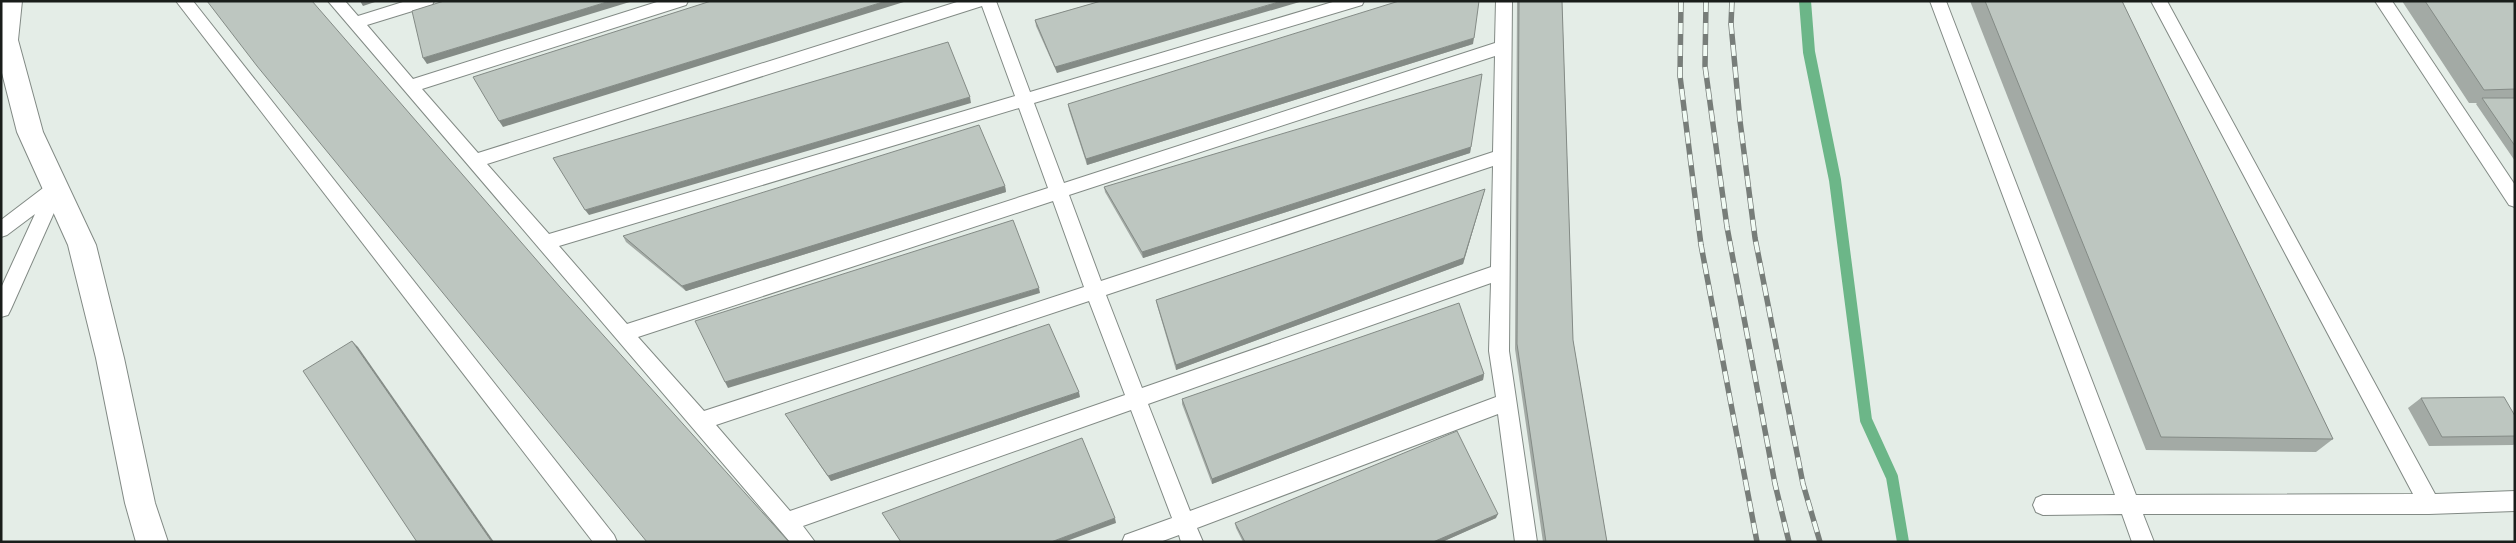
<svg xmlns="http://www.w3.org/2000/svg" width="2516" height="543" font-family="Mulish,sans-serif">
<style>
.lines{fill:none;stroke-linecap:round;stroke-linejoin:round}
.stream{stroke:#6cb688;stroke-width:12}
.service-casing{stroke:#828a85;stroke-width:2}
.minor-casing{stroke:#828a85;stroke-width:2}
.service{fill:#fff;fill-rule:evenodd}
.minor{fill:#fff;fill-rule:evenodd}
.rail-casing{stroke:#777d79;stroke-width:5.5}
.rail{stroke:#f1fbf4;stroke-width:4;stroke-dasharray:11;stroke-linecap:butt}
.wall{fill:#a3aaa5}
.shaded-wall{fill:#848b86}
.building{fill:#bdc6c0;stroke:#848b86}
</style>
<rect width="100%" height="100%" fill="#e4ede7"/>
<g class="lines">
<!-- stream -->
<path class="stream" d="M1805 1 1809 52 1835 180 1866 420 1892 477 1903 542"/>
<!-- service casing -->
<g class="service-casing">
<g id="service">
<path d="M176 1H193L614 535 617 542H593Z"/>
<path d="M328 1H345L358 16 406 1H434L432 5 367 25 413 79 660 1H688L686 5 422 89 478 153 960 1H996L1030 92 1336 1H1364L1362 5 1034 103 1064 183 1495 43 1496 1H1512L1509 351 1537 542H1515L1498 414 1197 528 1203 542H1181L1179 535 1160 542H1122L1125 535 1172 518 1131 410 803 526 815 542H790ZM982 6 1015 96 549 234 487 164ZM1495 56 1493 152 1101 281 1069 195ZM1019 108 1048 188 627 324 559 246ZM1493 166 1491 267 1142 388 1106 295ZM1053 201 1084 287 704 411 638 337ZM1491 283 1489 351 1496 397 1190 511 1148 404ZM1089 301 1125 395 790 511 716 425Z"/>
<path d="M1930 1H1946L2136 495 2413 494 2151 1H2167L2435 494 2515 491V511L2429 514H2143L2154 542H2132L2122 514 2043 515 2036 512 2033 505 2036 498 2043 495H2115Z"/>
<path d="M2375 1H2392L2515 185V207L2509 205Z"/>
<path d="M56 181 62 183 65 188 11 309 8 315 1 317V288L35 214 7 235 1 237V220L47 185Z"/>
</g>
</g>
<!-- minor casing -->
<g class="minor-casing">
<path id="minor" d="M1 1H22L18 40 43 132 96 245 124 358 155 503 168 542H136L125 503 96 358 68 245 17 132 1 69Z"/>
</g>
<!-- service -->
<use href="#service" class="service"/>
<!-- minor -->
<use href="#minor" class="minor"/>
<!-- rail casing -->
<g class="rail-casing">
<g id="rail">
<path d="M1681 1 1680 76 1701 245 1757 542"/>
<path d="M1706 1 1705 66 1727 227 1775 484 1789 542"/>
<path d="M1732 1 1731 24 1740 121 1755 238 1803 484 1820 542"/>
</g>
</g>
<!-- rail -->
<use href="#rail" class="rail"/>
</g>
<!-- wall -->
<g class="wall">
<path d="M1101 1 1057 73 1036 26 1035 20Z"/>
<path d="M1517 1H1562L1573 340 1607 542H1543L1515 349Z"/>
<path d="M1970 1H2122L2333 439 2316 452 2146 450Z"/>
<path d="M2402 1H2515V161L2476 104 2477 103H2469Z"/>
<path d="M1473 44 1087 165 1069 110 1068 104Z"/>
<path d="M1471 147 1470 153 1143 258 1105 192 1104 187Z"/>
<path d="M1005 186 1006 192 686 291 626 242 623 236Z"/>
<path d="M1485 189 1463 264 1176 370 1157 305 1156 300Z"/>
<path d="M1484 374 1483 380 1212 484 1182 404V399Z"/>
<path d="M1080 397 831 481 785 414Z"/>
<path d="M2421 398 2515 416V444L2513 445 2429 446 2408 408Z"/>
<path d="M1496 518 1442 542H1243L1236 528 1235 523Z"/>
</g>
<!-- shaded-wall -->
<g class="shaded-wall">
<path d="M360 1H378L363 6Z"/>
<path d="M610 1H633L427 64 423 58Z"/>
<path d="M886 1H907L503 127 499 121Z"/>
<path d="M1282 1H1303L1057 73 1055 67Z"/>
<path d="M1474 38 1473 44 1087 165 1086 159Z"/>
<path d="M970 97 971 103 589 215 585 210Z"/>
<path d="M1471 147 1470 153 1143 258 1142 252Z"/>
<path d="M1005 186 1006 192 686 291 682 286Z"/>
<path d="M1485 189 1463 264 1176 370V365Z"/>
<path d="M1039 288 1040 293 728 388 725 382Z"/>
<path d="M352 341 358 347 494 542H492Z"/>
<path d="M1484 374 1483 380 1212 484V479Z"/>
<path d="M1079 392 1080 397 831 481 828 476Z"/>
<path d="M1498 514 1496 518 1442 542H1433Z"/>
<path d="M1115 518 1116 523 1064 542H1051Z"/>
</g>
<!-- building -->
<g class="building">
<path d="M207 1H312L560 287 789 542H647L257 66Z"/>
<path d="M444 1H610L423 58 412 11Z"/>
<path d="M711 1H886L499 121 473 77Z"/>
<path d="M1101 1H1282L1055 67 1035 20Z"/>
<path d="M1399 1H1479L1474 38 1086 159 1068 104Z"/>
<path d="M1519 1H1562L1573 340 1607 542H1546L1517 344Z"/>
<path d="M1985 1H2122L2333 439 2161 437Z"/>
<path d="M2425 1H2515V89L2484 90Z"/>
<path d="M948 42 970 97 585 210 553 158Z"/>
<path d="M1482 74 1471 147 1142 252 1104 187Z"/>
<path d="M2482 98H2515V146Z"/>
<path d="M979 125 1005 186 682 286 623 236Z"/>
<path d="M1485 189 1464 258 1176 365 1156 300Z"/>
<path d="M1013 220 1039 288 725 382 695 321Z"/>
<path d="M1459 303 1484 374 1212 479 1182 399Z"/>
<path d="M1049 324 1079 392 828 476 785 414Z"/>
<path d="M352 341 492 542H417L303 371Z"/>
<path d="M2504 397 2515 416V436L2442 437 2421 398Z"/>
<path d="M1457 431 1498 514 1433 542H1245L1235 523Z"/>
<path d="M1082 438 1115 518 1051 542H901L882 513Z"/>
</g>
<!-- border -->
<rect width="2516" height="543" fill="none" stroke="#191d1a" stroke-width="5"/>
</svg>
